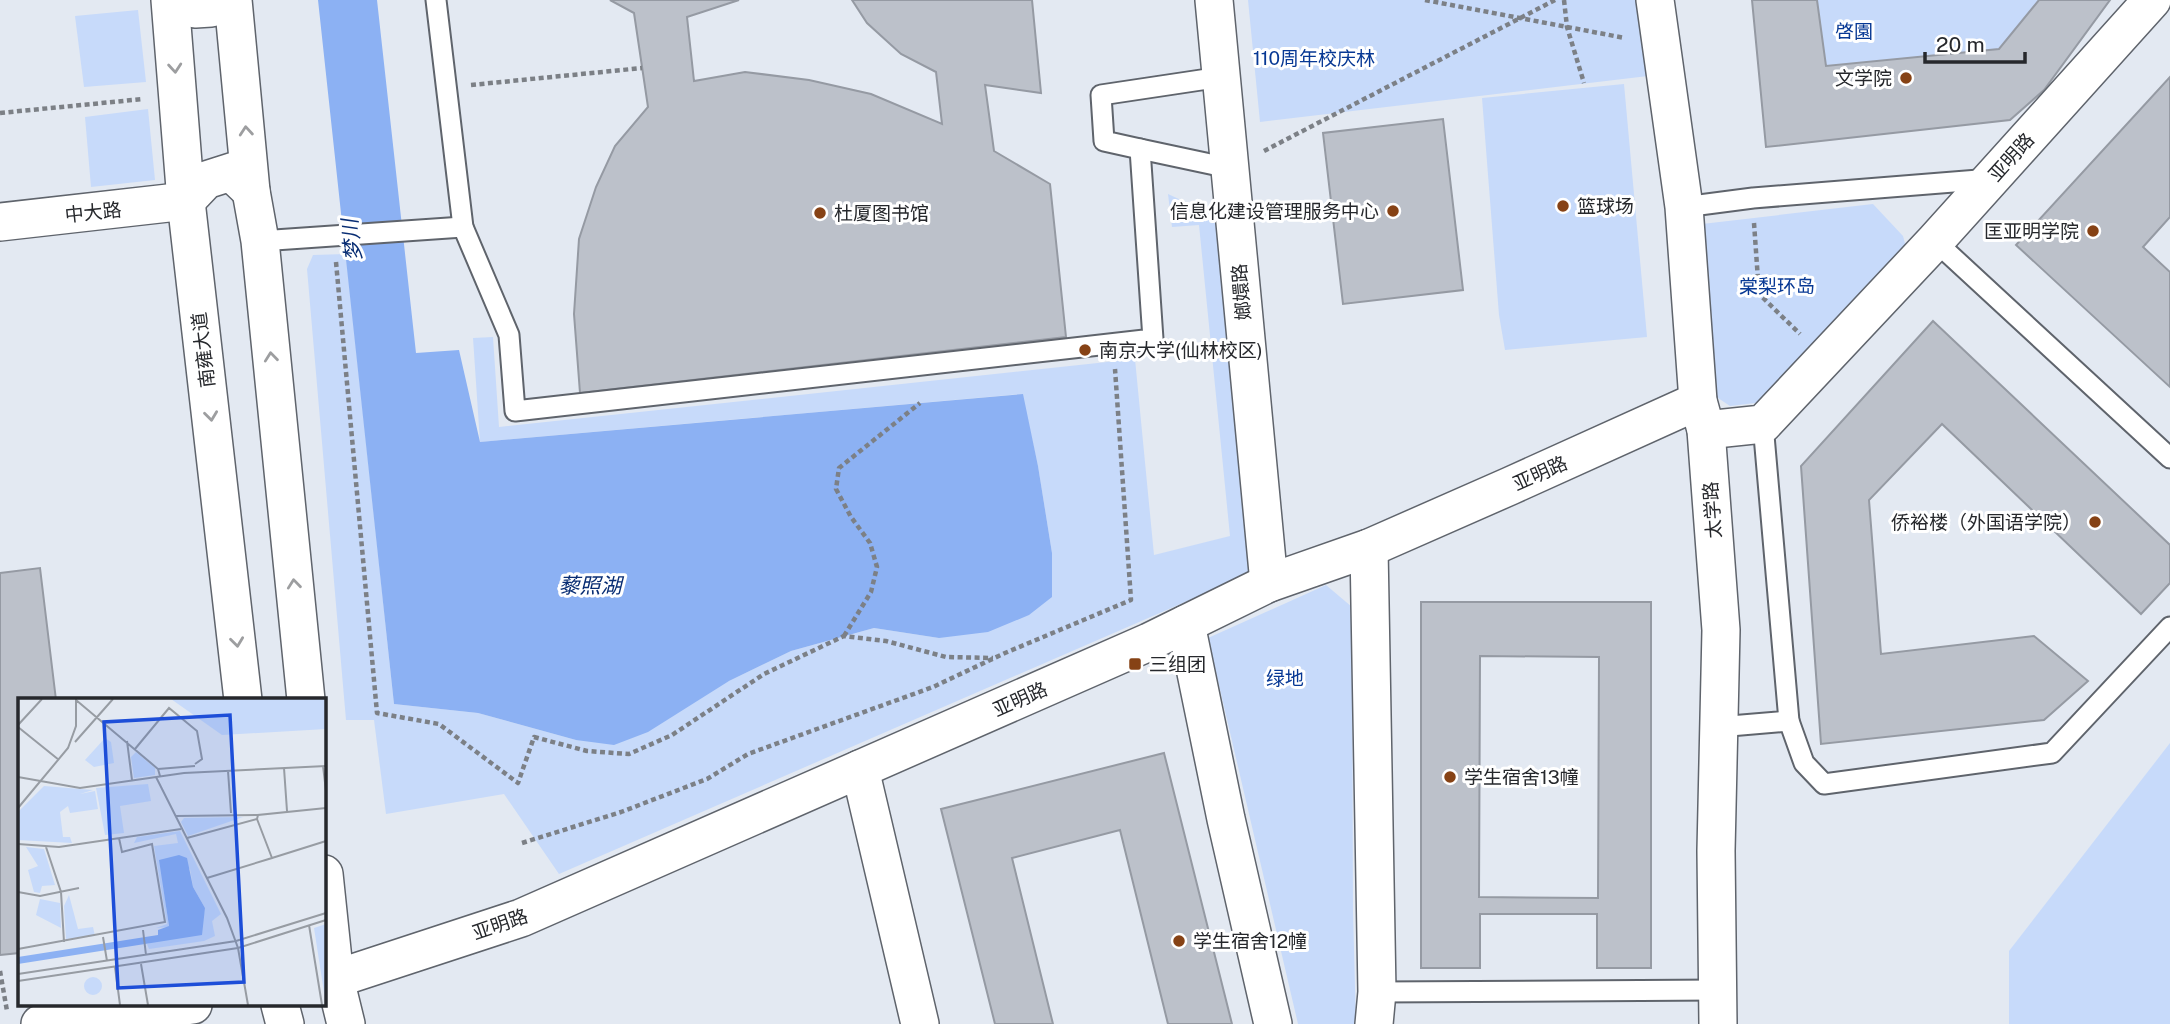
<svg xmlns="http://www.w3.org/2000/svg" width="2170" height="1024" font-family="'Public Sans','Noto Sans SC',sans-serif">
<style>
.green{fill:#c7dafa}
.water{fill:#8cb1f3}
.building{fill:#bcc1ca;stroke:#959aa3;stroke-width:2;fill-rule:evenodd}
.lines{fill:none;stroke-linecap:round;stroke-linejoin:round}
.lane-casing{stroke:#5f646c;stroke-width:23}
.street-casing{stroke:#5f646c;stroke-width:40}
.path{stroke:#7c8086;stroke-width:4.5;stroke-dasharray:5 3.5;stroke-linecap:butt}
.lane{stroke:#fff;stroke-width:19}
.street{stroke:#fff;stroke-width:37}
.oneway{stroke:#9d9ea0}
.poi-dot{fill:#864215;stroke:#fff;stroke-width:2.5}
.labels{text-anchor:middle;stroke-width:6;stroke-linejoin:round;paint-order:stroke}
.park-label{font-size:19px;fill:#073894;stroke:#fff}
.poi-label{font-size:19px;fill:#26282c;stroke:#fff;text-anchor:start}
.street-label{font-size:19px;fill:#26282c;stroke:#fff}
.water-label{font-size:21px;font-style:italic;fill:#082d73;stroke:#fff}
.inset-road{fill:none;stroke:#979ca3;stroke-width:2}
.view{fill:#1d4ed8;fill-opacity:0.15;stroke:#1d4ed8;stroke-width:3.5}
.inset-edge{fill:none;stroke:#26282c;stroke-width:3.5}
</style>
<rect width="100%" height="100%" fill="#e3e9f2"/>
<!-- green -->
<g class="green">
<path d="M1248 0H1642L1648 76 1260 122Z"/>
<path d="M1817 0H2039L1999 49 1826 66Z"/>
<path d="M138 10 146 82 84 87 75 16Z"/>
<path d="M1624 84 1647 337 1505 350 1499 315 1482 98Z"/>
<path d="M148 109 155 180 91 187 85 117Z"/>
<path d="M1168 194 1222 219 1254 572 559 874 504 794 386 814 374 720H346L307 269 313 255 346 254 394 704 478 713 576 740 729 681 791 651 874 628 939 638 1052 553 1038 466 1022 394 480 442 473 338 493 337 499 427 1135 359 1154 555 1230 536 1199 225 1172 227Z"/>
<path d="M1873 204 1903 236 1907 251 1767 399 1755 403 1730 406 1715 396 1702 224Z"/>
<path d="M1326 585 1352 607 1353 912 1356 1024H1298L1208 638Z"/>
<path d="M2170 743V1024H2009V951Z"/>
</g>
<!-- water -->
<path class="water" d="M318 0H377L416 353 459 350 480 442 1023 394 1038 466 1052 553V597L1029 615 988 632 939 638 874 628 791 651 729 681 648 732 614 745 576 740 478 713 394 704Z"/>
<!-- building -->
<g class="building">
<path d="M610 0H739L687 17 694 81 745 72 809 80 871 94 942 124 936 72 901 54 867 23 852 0H1032L1041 93 985 85 994 151 1050 184 1066 337 580 393 574 314 579 239 596 187 615 146 648 107 634 13Z"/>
<path d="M1752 0H1817L1826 66 1999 49 2039 0H2110L2044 90 2010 120 1766 147Z"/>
<path d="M2170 77V217L2143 247 2170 272V387L2016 245Z"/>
<path d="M1443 119 1463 290 1343 304 1323 133Z"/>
<path d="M1933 321 2170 545V583L2141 614 1942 424 1869 500 1881 654 2034 636 2088 681 2044 720 1821 744 1801 466Z"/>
<path d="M40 568 56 700H19V953L0 955V573Z"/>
<path d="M1421 602H1651V968H1597V914H1480V968H1421ZM1480 656 1599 657 1598 898 1479 897Z"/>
<path d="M1164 753 1232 1024H1168L1120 830 1012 858 1053 1024H995L941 809Z"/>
</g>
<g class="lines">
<!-- lane casing -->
<g class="lane-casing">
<g id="lane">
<path d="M436 0 463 227 509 335 515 411 1153 339 1140 149 1104 141 1101 95 1221 77"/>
<path d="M1140 149 1229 168"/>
<path d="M1684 207 1753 198 1991 179"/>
<path d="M260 241 463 227"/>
<path d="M1935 241 2170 458"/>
<path d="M1789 721 1804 763 1824 784 2052 753 2170 627"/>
<path d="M1718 727 1789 721 1763 424"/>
<path d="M1377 992 1718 990"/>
</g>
</g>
<!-- street casing -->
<g class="street-casing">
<g id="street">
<path d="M170 0 186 201 243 700"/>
<path d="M186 0 195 9 211 8 217 0"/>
<path d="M233 0 251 191 260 241 306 700"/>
<path d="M1214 0 1269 583"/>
<path d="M1655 0 1684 207 1698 401 1706 430 1721 630 1716 851 1718 1024"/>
<path d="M0 222 186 201 206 180 231 172 251 191"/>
<path d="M1706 430 1763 424 1935 241 2152 0"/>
<path d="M1369 548 1377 992 1374 1024"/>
<path d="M1186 624 1226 819 1273 1024"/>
<path d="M860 769 920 1024"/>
<path d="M324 874 335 979 346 1024"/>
<path d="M335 979 521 918 1149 642 1269 583 1369 548 1510 486 1698 401"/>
<path d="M280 1005 285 1024"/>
<path d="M40 1024 193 1005"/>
</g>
</g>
<!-- path -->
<g class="path">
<path d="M1425 0 1625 38"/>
<path d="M1564 0 1567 27 1584 83"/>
<path d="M471 85 642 68"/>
<path d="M0 113 143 99"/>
<path d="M1264 151 1555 0"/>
<path d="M1754 223 1759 294 1800 334"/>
<path d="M336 262 377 713 439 724 518 783 534 737 587 751 629 754 672 735 764 674 844 636 886 641 946 657 993 658"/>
<path d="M844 636 871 592 877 567 870 543 851 517 836 489 839 468 920 403"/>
<path d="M522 843 621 812 707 779 748 754 933 687 1005 653 1131 600 1115 369"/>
<path d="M0 971 7 1011"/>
</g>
<!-- lane -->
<use href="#lane" class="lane"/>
<!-- street -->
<use href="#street" class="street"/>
</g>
<!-- one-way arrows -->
<defs><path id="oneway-chevron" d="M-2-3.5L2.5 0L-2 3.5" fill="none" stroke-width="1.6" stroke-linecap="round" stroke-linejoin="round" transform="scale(1.75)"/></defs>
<g class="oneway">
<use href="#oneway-chevron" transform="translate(175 68) rotate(85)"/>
<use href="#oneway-chevron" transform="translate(246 131) rotate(-95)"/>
<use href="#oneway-chevron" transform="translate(271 357) rotate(-96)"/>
<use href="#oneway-chevron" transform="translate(211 416) rotate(83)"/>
<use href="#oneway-chevron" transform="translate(294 584) rotate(-96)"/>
<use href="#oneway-chevron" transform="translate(237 642) rotate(83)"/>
</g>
<!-- markers -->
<g class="poi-dot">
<circle cx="1906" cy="78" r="7"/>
<circle cx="1563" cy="206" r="7"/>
<circle cx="1393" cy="211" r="7"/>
<circle cx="820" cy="213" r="7"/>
<circle cx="2093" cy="231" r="7"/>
<circle cx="1085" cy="350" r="7"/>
<circle cx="2095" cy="522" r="7"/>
<rect x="1128" y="657" width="14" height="14" rx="3.5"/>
<circle cx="1450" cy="777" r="7"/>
<circle cx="1179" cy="941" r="7"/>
</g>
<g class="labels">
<!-- park labels -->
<g class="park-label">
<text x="1854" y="38">啓園</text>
<text x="1314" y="65">110周年校庆林</text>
<text x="1777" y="293">棠梨环岛</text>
<text x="1285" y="685">绿地</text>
</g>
<!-- poi labels -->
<g class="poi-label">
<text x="1892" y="85" text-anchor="end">文学院</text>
<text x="1577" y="213">篮球场</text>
<text x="1379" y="218" text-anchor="end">信息化建设管理服务中心</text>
<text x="834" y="220">杜厦图书馆</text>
<text x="2079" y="238" text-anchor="end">匡亚明学院</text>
<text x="1099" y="357">南京大学(仙林校区)</text>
<text x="2081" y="529" text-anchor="end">侨裕楼（外国语学院）</text>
<text x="1149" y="671">三组团</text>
<text x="1464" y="784">学生宿舍13幢</text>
<text x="1193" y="948">学生宿舍12幢</text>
</g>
<!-- street labels -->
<g class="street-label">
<text transform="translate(2011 157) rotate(-48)" y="7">亚明路</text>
<text transform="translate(93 212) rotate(-6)" y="7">中大路</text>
<text transform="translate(1241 292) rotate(-95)" y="7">嫏嬛路</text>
<text transform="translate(203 350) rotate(-97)" y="7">南雍大道</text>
<text transform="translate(1540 473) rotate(-24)" y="7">亚明路</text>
<text transform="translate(1712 510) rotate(-94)" y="7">太学路</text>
<text transform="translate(1020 699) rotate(-24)" y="7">亚明路</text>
<text transform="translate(500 924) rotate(-19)" y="7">亚明路</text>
</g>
<!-- water labels -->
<g class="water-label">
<text transform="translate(352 240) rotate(-96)" y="7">梦川</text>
<text x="590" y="593">藜照湖</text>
</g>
</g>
<!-- overview -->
<g transform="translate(18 698)">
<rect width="308" height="308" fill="#e3e9f2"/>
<path d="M153 1H308V31L204 37ZM87 40 93 44 96 65 76 69 67 62ZM118 54 137 70V77L116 80 113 59ZM130 86 133 103 102 108 106 135 87 137 78 90ZM26 88 75 92 62 96 77 93 80 111 52 115 50 108 42 114 45 139H52L54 145 0 142V114ZM225 119 170 138 163 124 166 120ZM162 133 203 216 194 223 197 238 186 243 131 251 129 246 184 227 187 210 175 189 172 171 142 163 151 229 138 230 149 226 136 148 160 145 158 136 116 145 119 139ZM8 149 26 151 37 187 24 188 22 195 16 194 10 172 20 168ZM51 197 60 231 75 229 77 238 48 241 46 208ZM22 201 42 205 43 230 18 217ZM308 226V307L296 230ZM66 288a9 9 0 1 1 18 0a9 9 0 1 1-18 0Z" fill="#c7dafa"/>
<path d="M161 157 169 160 175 189 187 210 184 237 0 266V259L140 237V232L151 228 141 162Z" fill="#8cb1f3"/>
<path class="inset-road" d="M58 2 140 71 142 78M0 27 24 1M0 29 41 62M109 43 114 82M57 44 95 1M117 51 151 10 179 33 184 61 177 66M305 68 308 93M266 70 269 113M140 71 177 68M210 73 213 115M0 79 62 90 166 75 308 68M138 79 209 220 220 250 230 307M0 110 50 50 58 28V1M158 118 240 117M169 140 239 121 240 117 308 110M0 146 41 149 163 131M28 149 43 194 46 244M254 160 308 143M189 180 254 160 239 121M0 194 22 198 61 190M291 227 304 307M125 232 128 257M85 239 89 263M0 251 147 224 134 146 104 154 101 140M123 266 130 307M97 269 102 307M0 276 218 243 308 215M0 283 220 250 308 222"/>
<path class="view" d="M212 17 226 284 100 290 86 24Z"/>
<rect width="308" height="308" class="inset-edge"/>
</g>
<!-- scale -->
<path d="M1925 52v10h100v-10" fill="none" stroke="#26282c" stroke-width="3.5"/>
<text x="1936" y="52" font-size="21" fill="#26282c" stroke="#ffffff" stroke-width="5" paint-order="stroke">20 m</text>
</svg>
